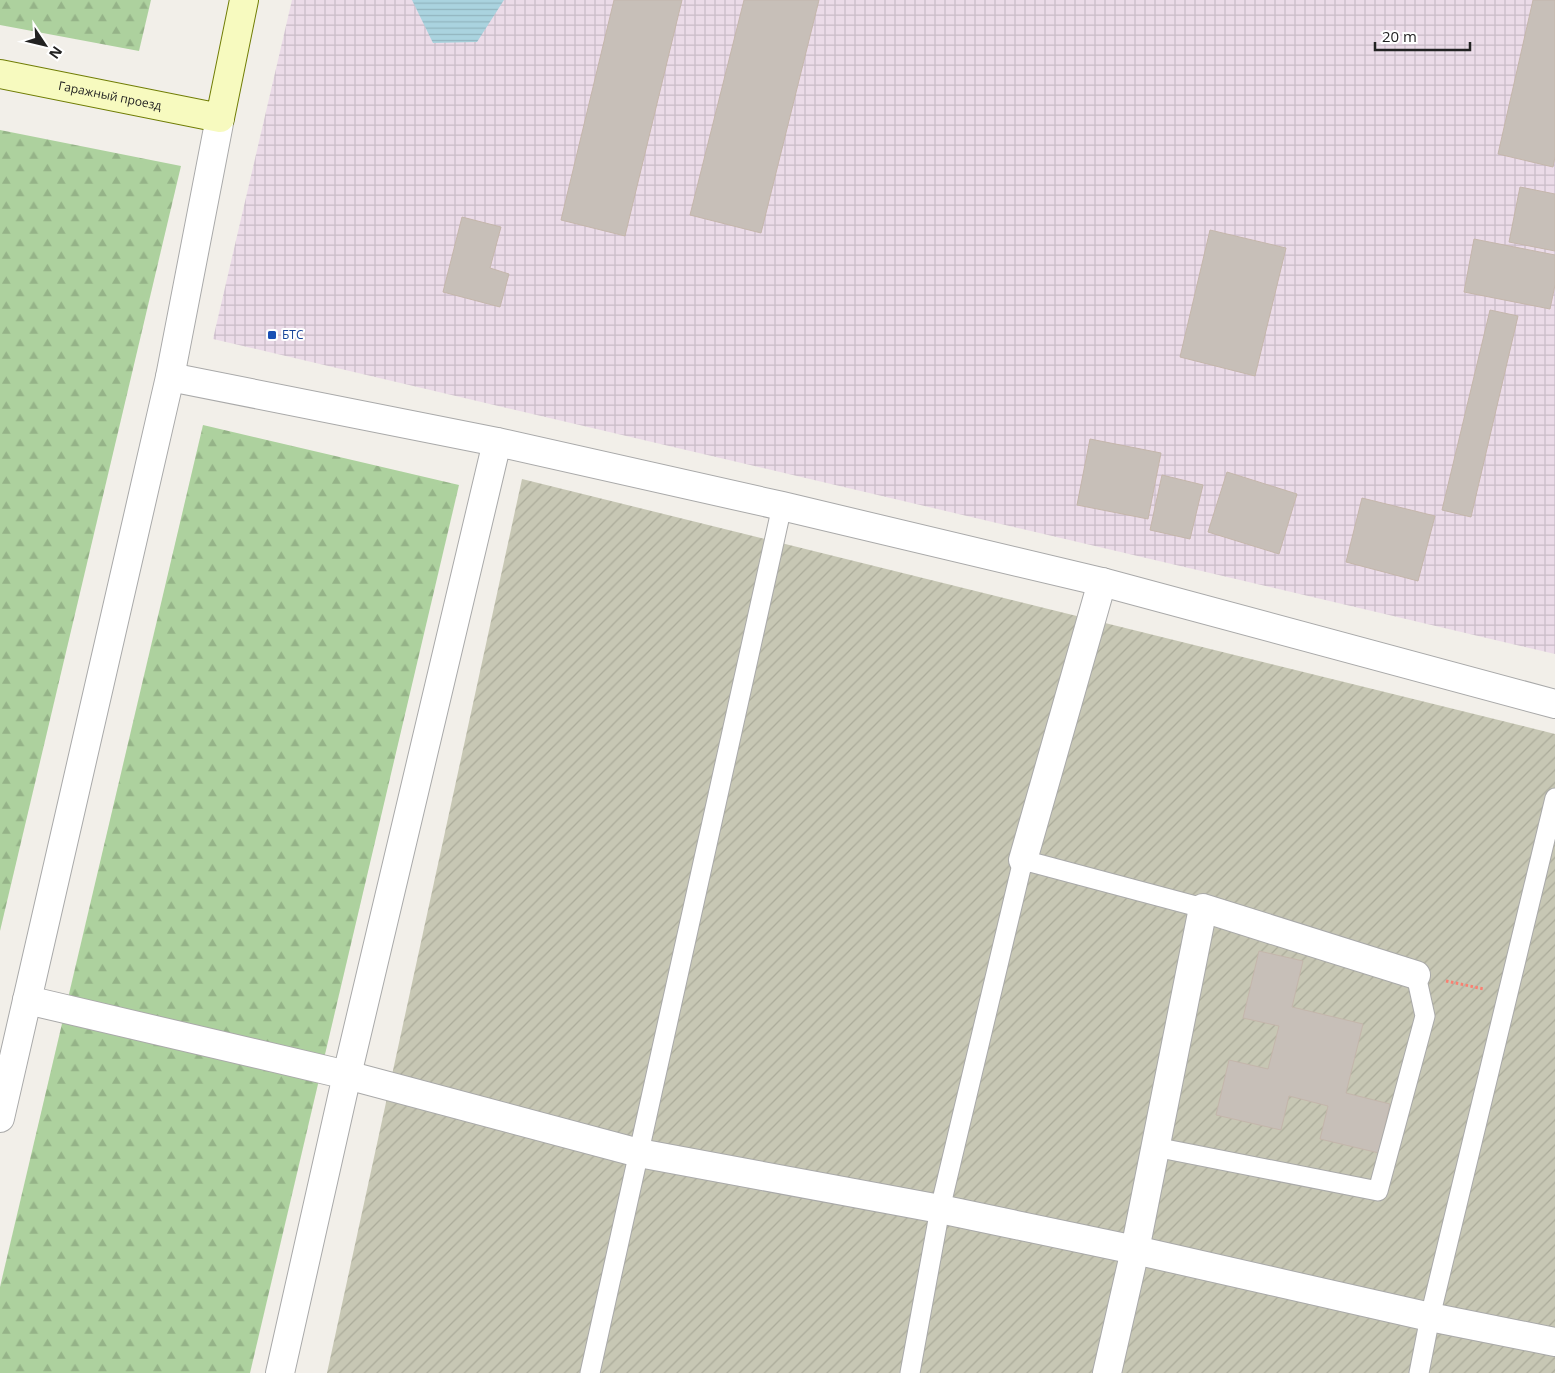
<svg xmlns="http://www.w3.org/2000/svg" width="1555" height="1373" font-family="'Open Sans',sans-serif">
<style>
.industrial{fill:url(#industrial-grid)}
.construction{fill:url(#construction-furrows)}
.forest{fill:url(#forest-firs)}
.water{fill:url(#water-rules)}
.building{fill:#c7bfb8;stroke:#c4b6ab}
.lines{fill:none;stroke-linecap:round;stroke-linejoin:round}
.lane-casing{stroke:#a9a9a9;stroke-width:21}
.street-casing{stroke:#a9a9a9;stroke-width:30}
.secondary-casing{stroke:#707d05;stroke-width:30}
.path{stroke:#fa8072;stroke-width:3;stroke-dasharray:2.5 2.5;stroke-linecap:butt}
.lane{stroke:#fff;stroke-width:19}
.street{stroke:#fff;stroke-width:28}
.secondary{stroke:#f7fabf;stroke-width:28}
.transit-dot{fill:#1a4fb4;stroke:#fff;stroke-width:2}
.labels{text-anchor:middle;stroke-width:4;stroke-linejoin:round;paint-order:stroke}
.street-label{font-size:12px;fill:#222;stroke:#fff}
.transit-label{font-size:12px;fill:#164399;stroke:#fff;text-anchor:start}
</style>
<defs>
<pattern id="industrial-grid" width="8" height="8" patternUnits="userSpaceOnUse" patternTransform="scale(1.25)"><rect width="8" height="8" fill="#ebdbe8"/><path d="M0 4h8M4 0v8" fill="none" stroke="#c9bcc7"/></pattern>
<pattern id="construction-furrows" width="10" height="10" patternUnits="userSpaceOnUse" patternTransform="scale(1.25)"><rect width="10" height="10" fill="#c7c7b4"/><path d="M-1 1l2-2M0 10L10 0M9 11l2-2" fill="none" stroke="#abab9a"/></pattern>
<pattern id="forest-firs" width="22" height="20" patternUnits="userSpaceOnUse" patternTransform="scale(1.25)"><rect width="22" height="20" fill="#add19e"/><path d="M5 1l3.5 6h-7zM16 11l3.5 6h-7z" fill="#95b388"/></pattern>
<pattern id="water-rules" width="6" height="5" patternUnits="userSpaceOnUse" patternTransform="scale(1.25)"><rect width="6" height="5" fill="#aad3df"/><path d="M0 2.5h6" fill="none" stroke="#92b5bf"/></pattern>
</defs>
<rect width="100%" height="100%" fill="#f2efe9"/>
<!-- industrial -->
<path class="industrial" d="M292 0H1555V654L213 339Z"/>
<!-- construction -->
<path class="construction" d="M522 479 1555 734V1373H327Z"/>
<!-- forest -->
<g class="forest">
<path d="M0 0H151L139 51 0 25Z"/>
<path d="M0 130 181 166 0 931Z"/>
<path d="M203 425 459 485 250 1373H0V1287Z"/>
</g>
<!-- water -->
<path class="water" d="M412 0H504L477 42 433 43Z"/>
<!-- building -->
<g class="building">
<path d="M614 0H682L625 236 561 220Z"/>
<path d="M744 0H819L761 233 690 215Z"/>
<path d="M1533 0H1555V157L1553 167 1498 154Z"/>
<path d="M1520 187 1555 194V251L1509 242Z"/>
<path d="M462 217 501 227 490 268 509 274 500 307 443 292Z"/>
<path d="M1210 230 1286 248 1255 376 1180 357Z"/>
<path d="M1474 239 1555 255V285L1550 309 1464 292Z"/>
<path d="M1490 310 1518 316 1471 517 1442 510Z"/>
<path d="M1090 439 1161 453 1148 519 1077 505Z"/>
<path d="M1227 472 1297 494 1279 554 1208 532Z"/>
<path d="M1162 475 1203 485 1190 539 1150 530Z"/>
<path d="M1362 498 1435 516 1418 581 1346 562Z"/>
<path d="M1259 951 1303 961 1292 1007 1363 1024 1346 1093 1390 1104 1379 1153 1320 1139 1328 1106 1289 1096 1281 1130 1216 1115 1229 1060 1268 1069 1279 1026 1243 1018Z"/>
</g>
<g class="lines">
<!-- lane casing -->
<g class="lane-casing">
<g id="lane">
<path d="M1155 1147 1378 1191 1425 1016 1416 975"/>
<path d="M590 1373 782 506"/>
<path d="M910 1373 940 1209 1023 860 1203 908"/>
<path d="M1419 1373 1430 1317 1555 798"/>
</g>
</g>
<!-- street casing -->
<g class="street-casing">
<g id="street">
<path d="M170 377 497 442 782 506 1102 582 1555 704"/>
<path d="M1023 860 1102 582"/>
<path d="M27 1000 347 1075 639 1153 940 1209 1135 1250 1430 1317 1555 1342"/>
<path d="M0 1118 170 377 220 118"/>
<path d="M280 1373 347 1075 497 442"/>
<path d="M1107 1373 1135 1250 1203 908 1416 975"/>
</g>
</g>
<!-- secondary casing -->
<g class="secondary-casing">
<g id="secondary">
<path id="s1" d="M0 74 220 118 244 0"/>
</g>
</g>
<!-- path -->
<path class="path" d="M1446 981 1484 989"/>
<!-- lane -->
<use href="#lane" class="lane"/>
<!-- street -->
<use href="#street" class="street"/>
<!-- secondary -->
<use href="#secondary" class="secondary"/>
</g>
<!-- markers -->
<rect class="transit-dot" x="267" y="330" width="10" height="10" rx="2.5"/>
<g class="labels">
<!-- street labels -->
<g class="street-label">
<text dy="4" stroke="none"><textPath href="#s1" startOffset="112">Гаражный проезд</textPath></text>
</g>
<!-- transit labels -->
<g class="transit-label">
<text x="282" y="339">БТС</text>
</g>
</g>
<!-- north arrow -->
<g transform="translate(45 45) rotate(125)" stroke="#ffffff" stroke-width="4" paint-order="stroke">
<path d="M0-4L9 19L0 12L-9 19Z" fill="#222222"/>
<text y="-8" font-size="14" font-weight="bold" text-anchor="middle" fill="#222222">N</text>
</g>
<!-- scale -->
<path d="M1375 42v8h95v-8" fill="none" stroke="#222222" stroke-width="2.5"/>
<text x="1382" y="42" font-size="15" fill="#222222" stroke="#ffffff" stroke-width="4" paint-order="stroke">20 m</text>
</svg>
